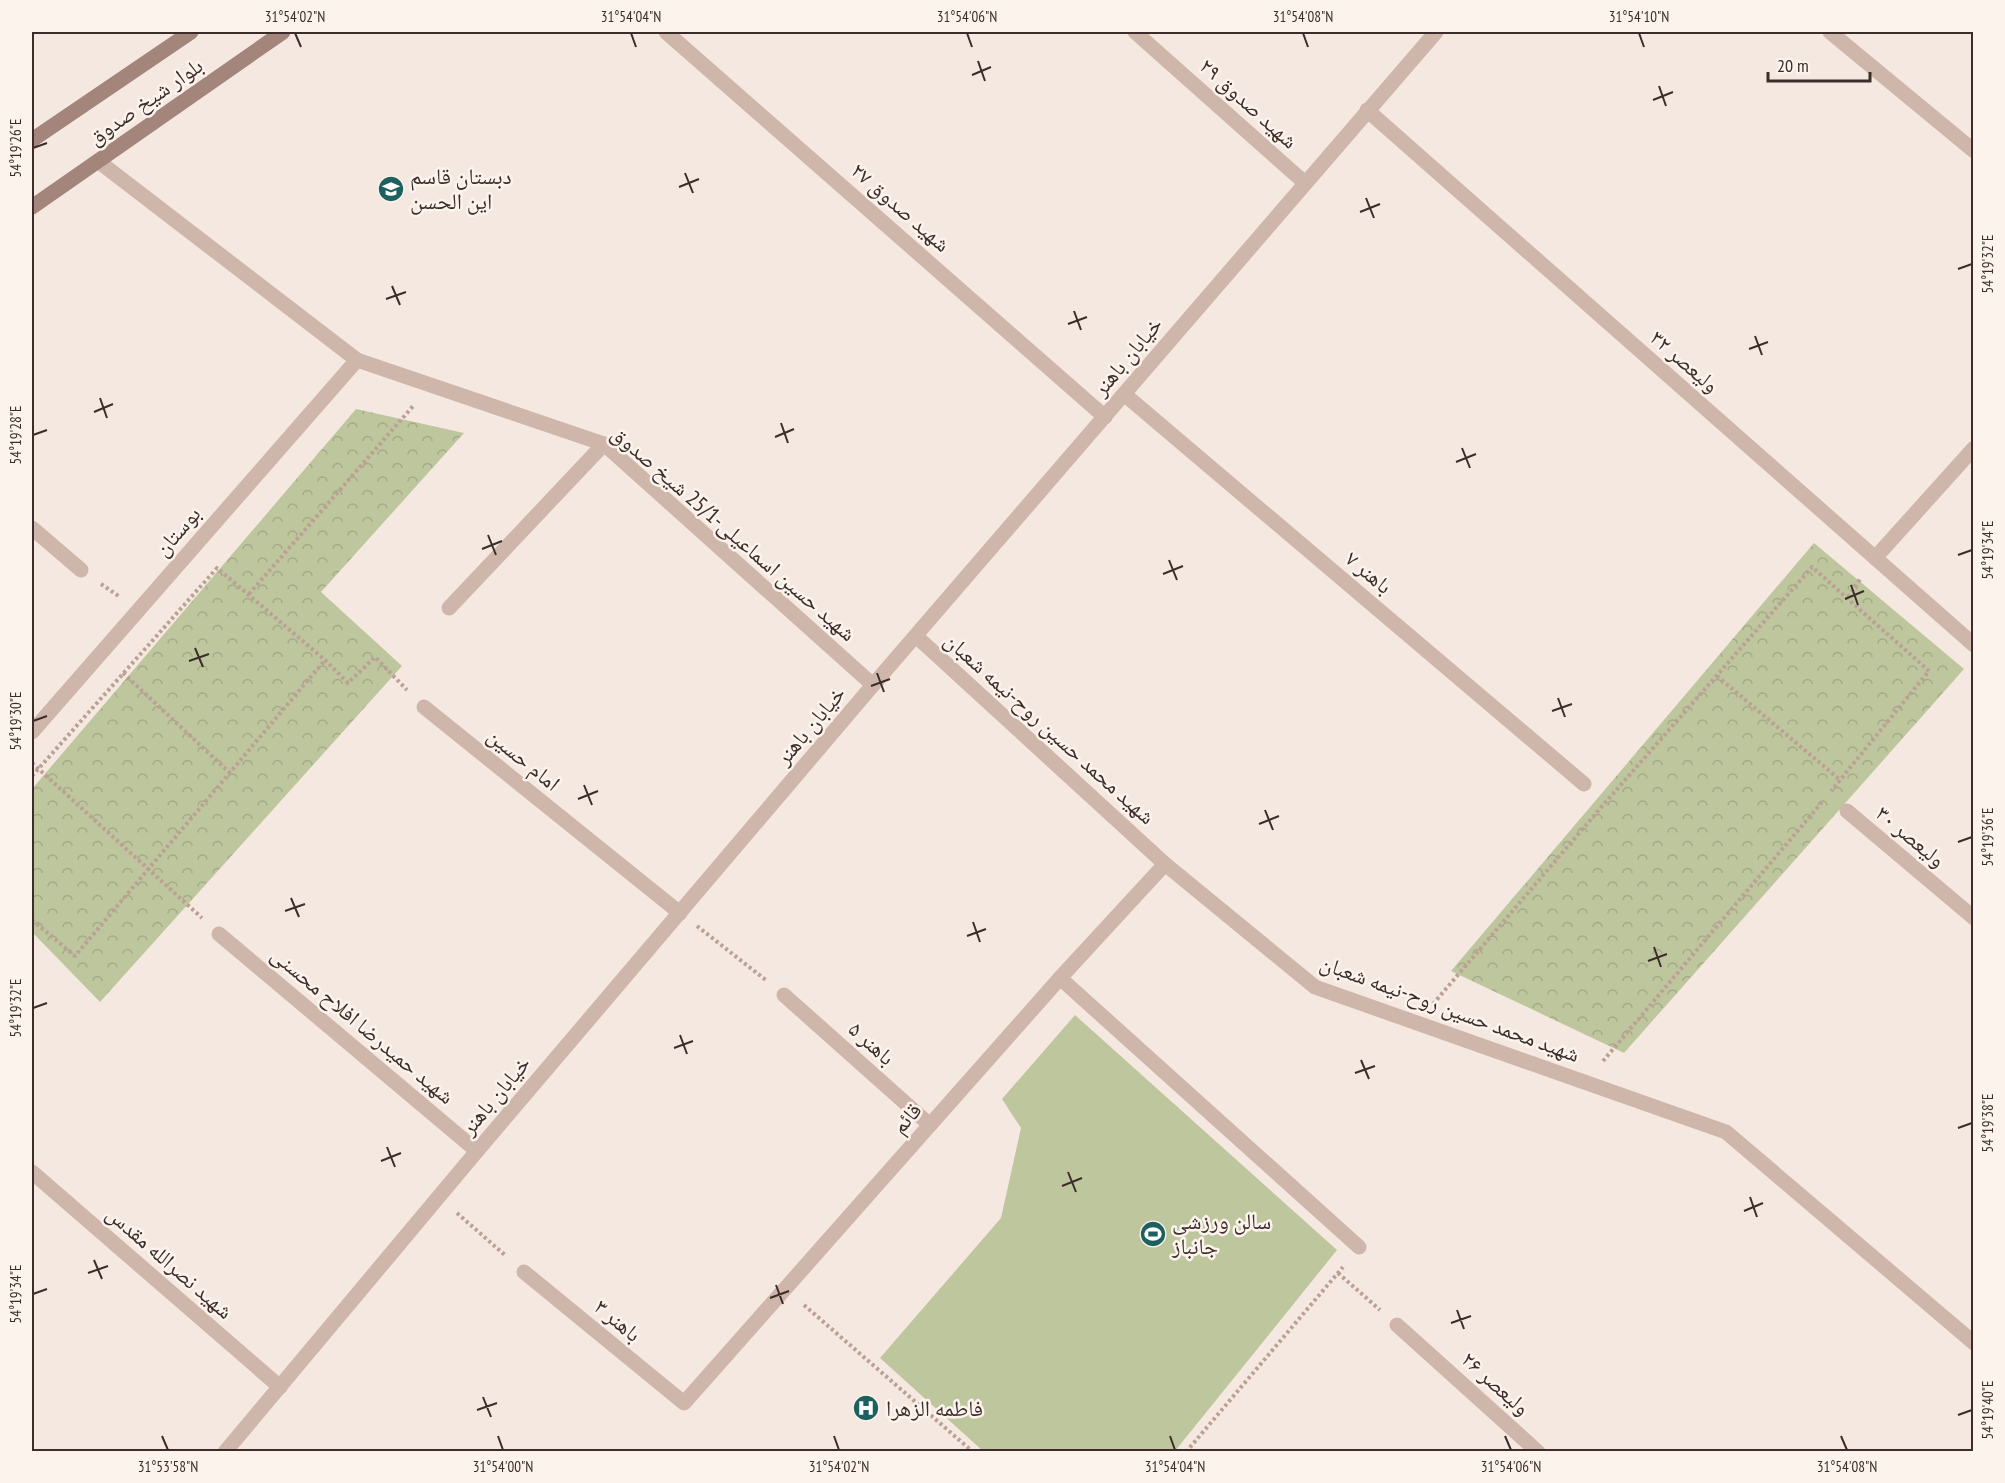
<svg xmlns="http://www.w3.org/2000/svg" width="2005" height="1483" font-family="'PT Sans Narrow','Noto Naskh Arabic',sans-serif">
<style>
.grass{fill:#bec69e}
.forest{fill:url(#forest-crowns)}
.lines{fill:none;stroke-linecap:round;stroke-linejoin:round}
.path{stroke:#bba094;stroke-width:4;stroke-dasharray:3 3;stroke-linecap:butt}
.street{stroke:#cfb6aa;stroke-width:15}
.secondary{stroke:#a3857b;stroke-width:15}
.ticks{fill:none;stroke:#3c2d2a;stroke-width:2}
.labels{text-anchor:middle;stroke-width:5;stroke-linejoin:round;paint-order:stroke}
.street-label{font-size:22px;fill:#3c2d2a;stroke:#fcf3ed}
.poi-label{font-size:22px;fill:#3c2d2a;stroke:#fcf3ed;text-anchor:start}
.neatline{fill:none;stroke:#3c2d2a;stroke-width:2}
.ticks-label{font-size:15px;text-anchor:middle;fill:#3c2d2a}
</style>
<defs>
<pattern id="forest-crowns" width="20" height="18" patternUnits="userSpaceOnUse" patternTransform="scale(1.5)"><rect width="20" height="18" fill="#bec69e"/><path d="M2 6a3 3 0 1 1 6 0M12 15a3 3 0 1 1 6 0" fill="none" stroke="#a4aa88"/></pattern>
</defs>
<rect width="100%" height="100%" fill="#f5e8e0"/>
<!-- grass -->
<path class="grass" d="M1075 1015 1337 1250 1175 1451H983L880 1358 1001 1218 1021 1128 1002 1099Z"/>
<!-- forest -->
<g class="forest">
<path d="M356 409 464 433 321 592 402 666 100 1002 32 932V789Z"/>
<path d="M1814 543 1964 669 1624 1053 1451 971Z"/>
</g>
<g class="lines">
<!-- path -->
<g class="path">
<path d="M101 584 120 597"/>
<path d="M249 594 414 405"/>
<path d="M1848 597 1861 578"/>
<path d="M123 673 230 773"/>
<path d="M1717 676 1839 779"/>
<path d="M32 763 202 918"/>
<path d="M32 776 217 568 325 660 348 683 375 657 407 690"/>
<path d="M32 920 75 956 325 660"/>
<path d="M697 926 767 981"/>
<path d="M1433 1004 1604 804 1812 567 1929 671 1831 791"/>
<path d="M1603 1061 1823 801"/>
<path d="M457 1213 506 1256"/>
<path d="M1338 1273 1380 1310"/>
<path d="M804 1305 973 1452"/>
<path d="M1186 1452 1343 1267"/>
</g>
<!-- street -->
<g class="street">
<path d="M666 32 1105 417"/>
<path d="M1135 32 1305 183"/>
<path d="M1830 32 1974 151"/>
<path d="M1367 110 1974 645"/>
<path d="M98 161 357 360 604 444 873 685"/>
<path d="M1124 394 1584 784"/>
<path d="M32 528 81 570"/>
<path d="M1875 558 1974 448"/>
<path d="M449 608 604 444"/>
<path d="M917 637 1165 864 1315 987 1726 1132 1974 1343"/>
<path d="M424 707 680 913"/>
<path d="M32 732 357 360"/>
<path d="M1847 811 1974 918"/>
<path d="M219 934 477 1151"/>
<path d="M1060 978 1359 1247"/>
<path d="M784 995 930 1125"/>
<path d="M32 1172 280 1387"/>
<path d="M524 1272 684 1403 1060 978 1165 864"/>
<path d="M1397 1325 1538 1452"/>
<path d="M225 1452 477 1151 873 685 1436 32"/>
</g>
<!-- secondary -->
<g class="secondary">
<path d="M32 140 191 32"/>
<path d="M32 207 283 32"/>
</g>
</g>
<!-- ticks -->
<path class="ticks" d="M295 33 301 47M631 33 636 47M967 33 972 47M1303 33 1308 47M1639 33 1644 47M978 61 985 81M972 75 991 67M1659 86 1666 106M1653 100 1673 92M33 148 47 143M685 173 693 193M679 187 699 179M1366 198 1374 218M1360 212 1380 204M1958 269 1972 264M392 286 400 305M386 299 406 292M1074 311 1081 330M1068 324 1087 317M1755 336 1762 355M1749 349 1768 342M100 398 107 418M94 412 113 404M781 423 788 443M33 435 47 430M775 437 794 429M1462 448 1470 468M1456 462 1476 454M488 535 496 555M482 549 502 541M1958 555 1972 550M1169 560 1177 580M1163 574 1183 566M1851 585 1858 605M1845 599 1864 591M195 648 203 667M189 661 209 654M877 673 884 692M871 686 890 679M1558 698 1565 717M1552 711 1572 704M33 721 47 716M584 785 592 805M578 799 598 791M1265 810 1273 830M1259 824 1279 816M1958 842 1972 837M291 898 299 917M285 911 305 904M973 922 980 942M967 936 986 929M1654 947 1661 967M1648 961 1667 954M33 1008 47 1003M680 1035 687 1054M674 1048 693 1041M1361 1060 1369 1079M1355 1073 1375 1066M1958 1128 1972 1123M387 1147 395 1167M381 1161 401 1153M1068 1172 1076 1192M1062 1186 1082 1178M1750 1197 1757 1217M1744 1211 1763 1203M94 1260 102 1279M88 1273 108 1266M776 1285 783 1304M33 1294 47 1289M770 1298 789 1291M1457 1310 1464 1329M1451 1323 1471 1316M483 1397 491 1417M477 1410 497 1403M1958 1415 1972 1410M162 1436 168 1450M498 1436 503 1450M834 1436 839 1450M1170 1436 1175 1450M1505 1436 1511 1450M1841 1436 1847 1450"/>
<!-- icons -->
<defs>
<g id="school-disc" transform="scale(1.35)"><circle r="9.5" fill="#1c615d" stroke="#fcf3ed"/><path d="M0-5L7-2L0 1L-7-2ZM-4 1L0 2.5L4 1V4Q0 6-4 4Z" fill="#fff"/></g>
<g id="stadium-disc" transform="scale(1.35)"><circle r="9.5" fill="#1c615d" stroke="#fcf3ed"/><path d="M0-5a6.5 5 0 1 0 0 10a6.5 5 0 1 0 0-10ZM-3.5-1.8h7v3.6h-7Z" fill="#fff"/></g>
<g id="hospital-disc" transform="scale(1.35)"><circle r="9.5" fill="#1c615d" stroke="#fcf3ed"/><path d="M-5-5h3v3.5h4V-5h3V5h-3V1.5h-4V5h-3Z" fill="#fff"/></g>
</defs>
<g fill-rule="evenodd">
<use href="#school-disc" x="391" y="189"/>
<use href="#stadium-disc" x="1153" y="1234"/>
<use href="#hospital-disc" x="866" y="1408"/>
</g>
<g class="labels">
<!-- street labels -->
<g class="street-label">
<text transform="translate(145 101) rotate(-35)" y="8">بلوار شیخ صدوق</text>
<text transform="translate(1249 103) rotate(42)" y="8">شهید صدوق ۲۹</text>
<text transform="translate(901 207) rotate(41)" y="8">شهید صدوق ۲۷</text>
<text transform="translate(1127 356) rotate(-50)" y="8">خیابان باهنر</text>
<text transform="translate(1685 361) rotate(41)" y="8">ولیعصر ۳۲</text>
<text transform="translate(177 531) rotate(-49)" y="8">بوستان</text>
<text transform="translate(734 533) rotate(41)" y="8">شهید حسین اسماعیلی-25/1 شیخ صدوق</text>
<text transform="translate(1369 572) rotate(40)" y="8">باهنر ۷</text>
<text transform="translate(810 725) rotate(-50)" y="8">خیابان باهنر</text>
<text transform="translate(1050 728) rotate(42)" y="8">شهید محمد حسین روح-نیمه شعبان</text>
<text transform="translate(524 759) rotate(39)" y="8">امام حسین</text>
<text transform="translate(1911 836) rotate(40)" y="8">ولیعصر ۳۰</text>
<text transform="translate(1450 1008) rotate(20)" y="8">شهید محمد حسین روح-نیمه شعبان</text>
<text transform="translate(363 1025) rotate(40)" y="8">شهید حمیدرضا افلاح محسنی</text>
<text transform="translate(872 1043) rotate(42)" y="8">باهنر ۵</text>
<text transform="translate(495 1095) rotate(-50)" y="8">خیابان باهنر</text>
<text transform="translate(906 1118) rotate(-49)" y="8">قائم</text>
<text transform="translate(170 1262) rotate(41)" y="8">شهید نصرالله مقدس</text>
<text transform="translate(618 1320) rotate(40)" y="8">باهنر ۳</text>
<text transform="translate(1496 1383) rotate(42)" y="8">ولیعصر ۲۶</text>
</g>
<!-- poi labels -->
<g class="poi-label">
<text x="410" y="184">دبستان قاسم<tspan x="410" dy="25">این الحسن</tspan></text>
<text x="1172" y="1229">سالن ورزشی<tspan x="1172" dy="25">جانباز</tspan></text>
<text x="886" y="1416">فاطمه الزهرا</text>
</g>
</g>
<!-- border -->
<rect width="2005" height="1483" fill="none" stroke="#fcf3ed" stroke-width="66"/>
<!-- scale -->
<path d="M1768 72v9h102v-9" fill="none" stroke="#3c2d2a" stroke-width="3"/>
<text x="1777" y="72" font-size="18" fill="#3c2d2a" stroke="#fcf3ed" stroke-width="4.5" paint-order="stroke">20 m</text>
<rect x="33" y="33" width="1939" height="1417" class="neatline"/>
<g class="ticks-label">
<text x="295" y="22">31°54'02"N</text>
<text x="631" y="22">31°54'04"N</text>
<text x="967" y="22">31°54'06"N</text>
<text x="1303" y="22">31°54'08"N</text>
<text x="1639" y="22">31°54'10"N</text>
<text transform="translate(16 148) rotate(-90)" y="5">54°19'26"E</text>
<text transform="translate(1988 264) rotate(-90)" y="5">54°19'32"E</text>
<text transform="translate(16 435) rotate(-90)" y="5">54°19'28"E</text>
<text transform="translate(1988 550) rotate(-90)" y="5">54°19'34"E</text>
<text transform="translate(16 721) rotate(-90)" y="5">54°19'30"E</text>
<text transform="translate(1988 837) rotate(-90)" y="5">54°19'36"E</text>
<text transform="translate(16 1008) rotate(-90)" y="5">54°19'32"E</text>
<text transform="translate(1988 1123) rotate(-90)" y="5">54°19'38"E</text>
<text transform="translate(16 1294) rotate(-90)" y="5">54°19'34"E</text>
<text transform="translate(1988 1410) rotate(-90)" y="5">54°19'40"E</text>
<text x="168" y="1472">31°53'58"N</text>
<text x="503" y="1472">31°54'00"N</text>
<text x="839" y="1472">31°54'02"N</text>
<text x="1175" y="1472">31°54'04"N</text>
<text x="1511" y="1472">31°54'06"N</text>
<text x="1847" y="1472">31°54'08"N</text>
</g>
</svg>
